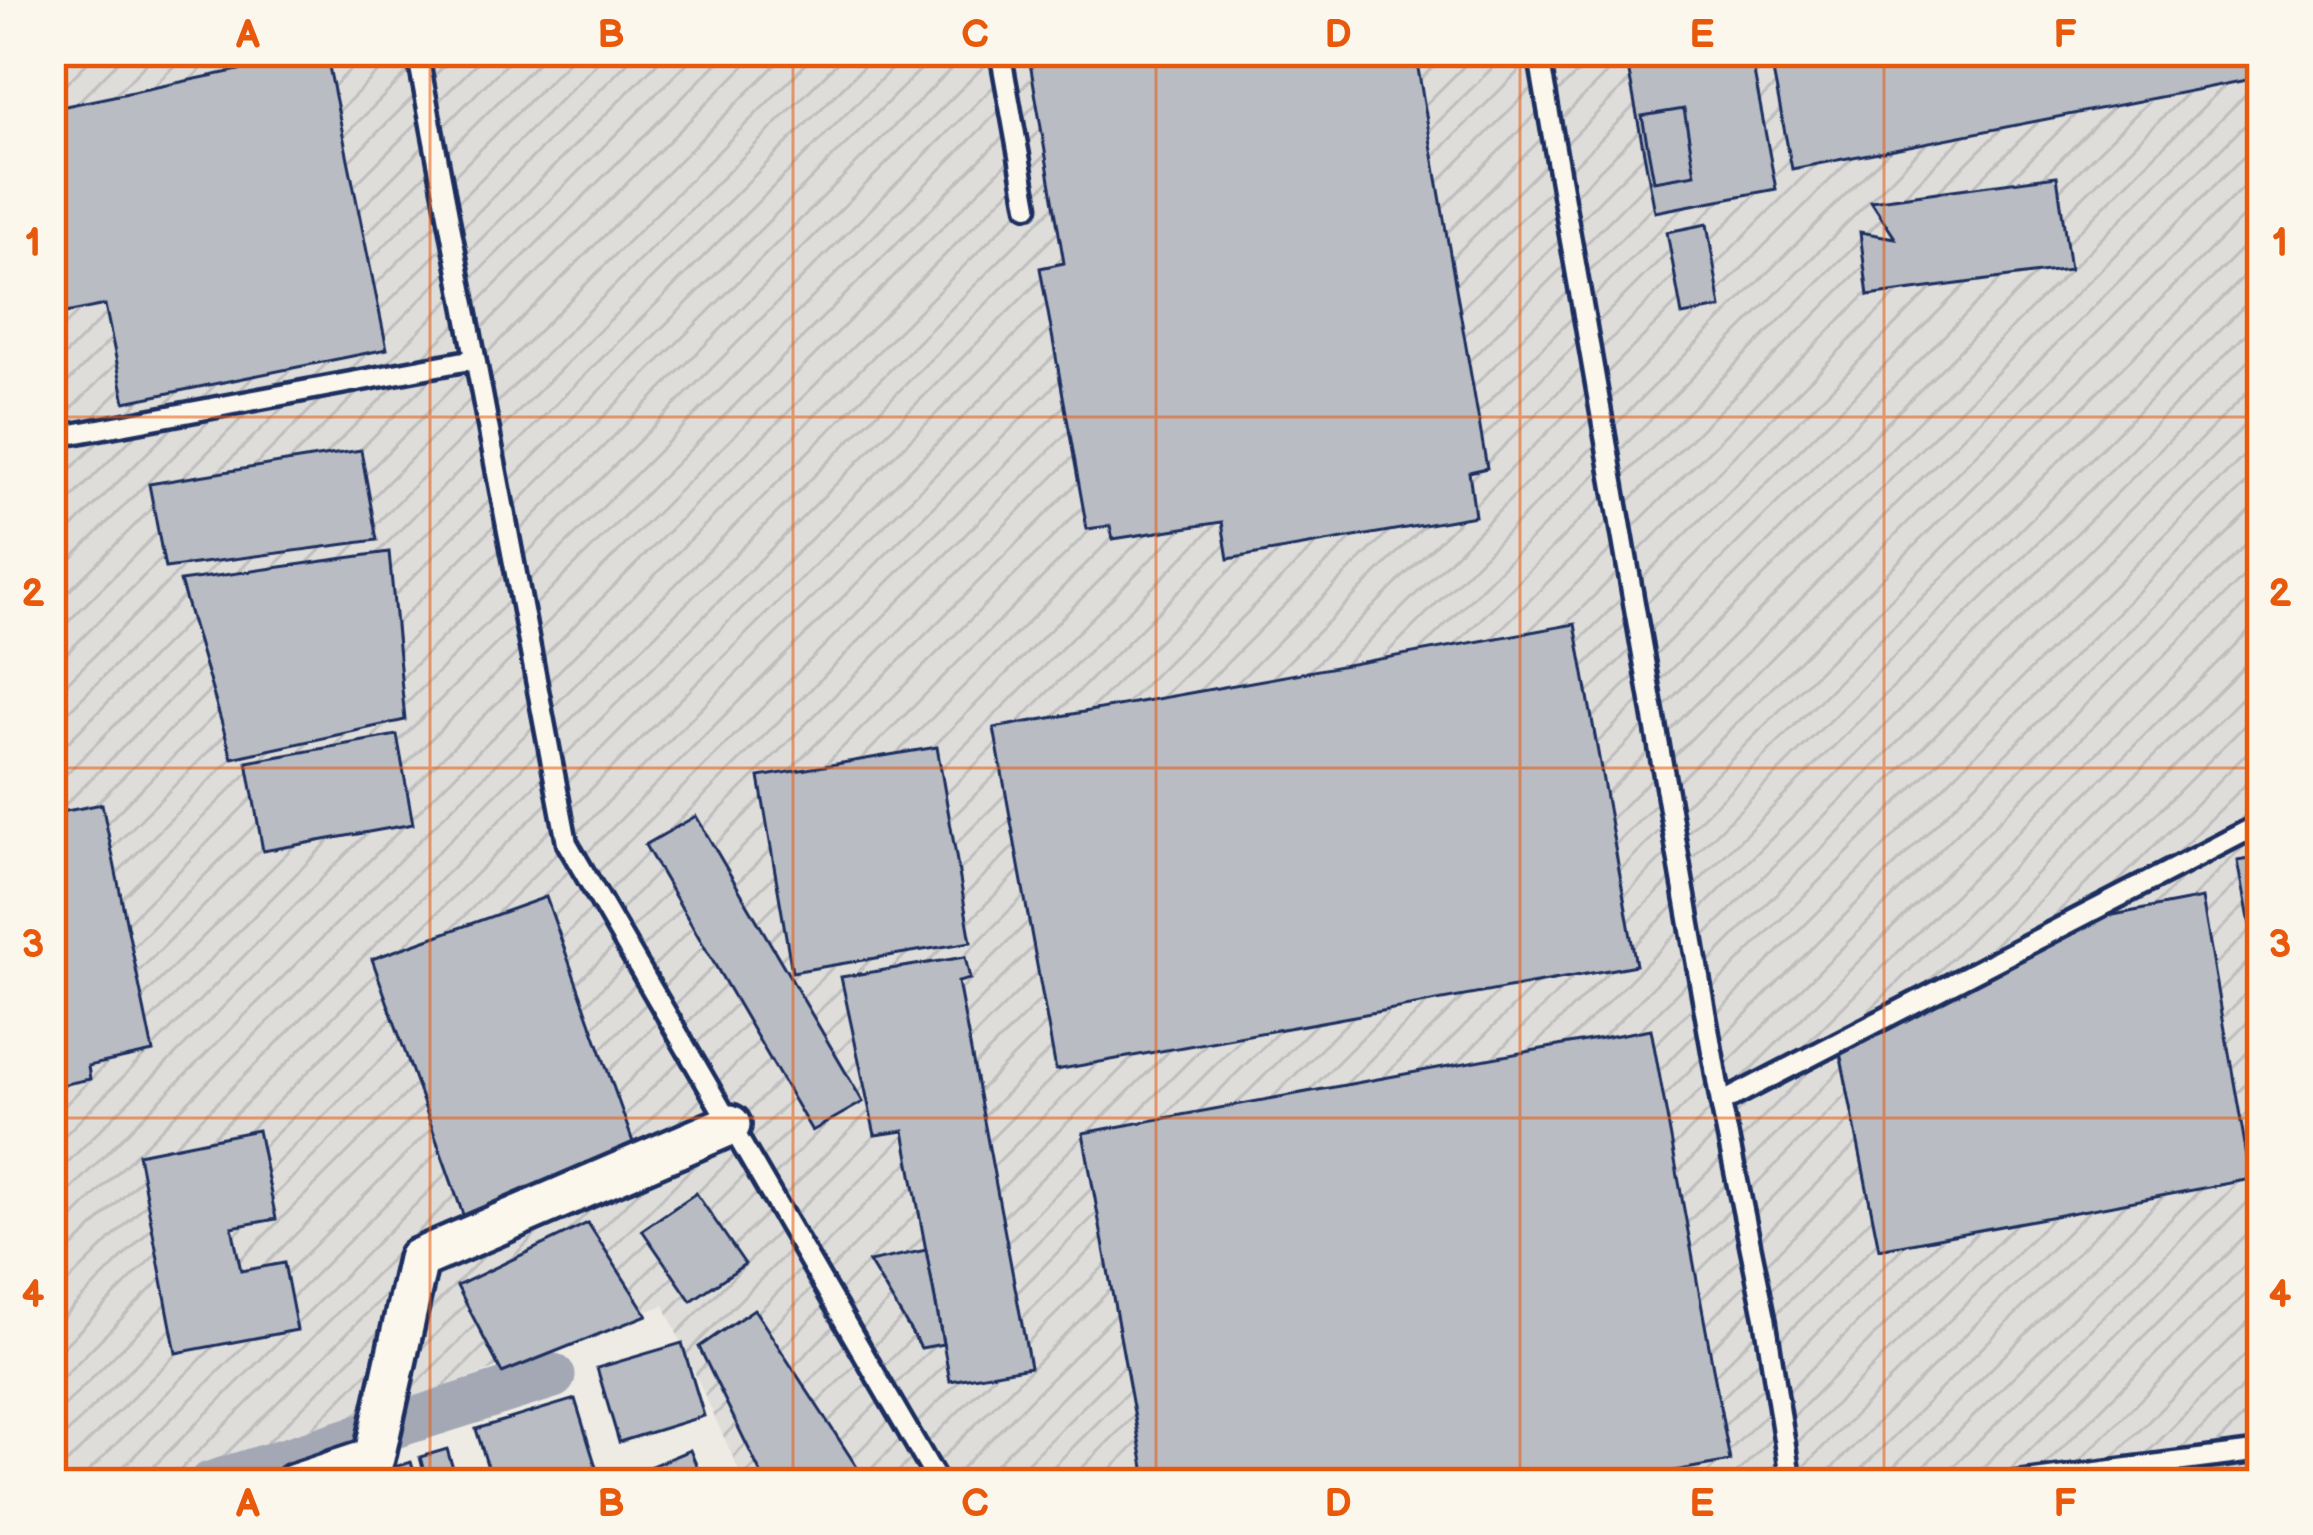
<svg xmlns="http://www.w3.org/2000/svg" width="2313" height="1535" font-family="'Balsamiq Sans',sans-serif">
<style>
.industrial{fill:url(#industrial-furrows)}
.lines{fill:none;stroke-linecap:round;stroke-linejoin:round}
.canal{stroke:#a3a8b4;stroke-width:45}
.building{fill:#b9bcc3;stroke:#1b2f5e;stroke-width:3}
.service-casing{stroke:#1b2f5e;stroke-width:27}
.minor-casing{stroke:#1b2f5e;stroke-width:48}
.service{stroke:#fbf7ec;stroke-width:18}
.minor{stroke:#fbf7ec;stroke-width:39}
.grid{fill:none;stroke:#e8590c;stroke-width:3;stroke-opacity:0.55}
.neatline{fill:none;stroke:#e8590c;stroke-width:4.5}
.grid-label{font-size:39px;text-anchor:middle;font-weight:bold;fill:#e8590c}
</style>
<defs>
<pattern id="industrial-furrows" width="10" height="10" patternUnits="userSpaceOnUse" patternTransform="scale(3)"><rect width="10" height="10" fill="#deddda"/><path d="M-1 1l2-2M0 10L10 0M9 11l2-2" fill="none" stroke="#bebebe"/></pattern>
</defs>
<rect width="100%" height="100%" fill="#eeebe4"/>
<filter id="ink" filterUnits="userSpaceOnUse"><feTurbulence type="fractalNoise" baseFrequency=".00833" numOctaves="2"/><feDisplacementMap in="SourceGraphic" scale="24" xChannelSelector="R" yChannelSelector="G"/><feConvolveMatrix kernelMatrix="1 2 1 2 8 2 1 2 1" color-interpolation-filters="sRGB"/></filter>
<g filter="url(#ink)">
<!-- industrial -->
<path class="industrial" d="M51 51H2262V1475L2191 1484H745L664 1305 414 1399 159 1484H51Z"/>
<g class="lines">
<!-- canal -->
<path class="canal" d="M210 1484 553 1376"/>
</g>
<!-- building -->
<g class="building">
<path d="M1028 51H1415L1487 468 1469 472 1475 516 1228 559 1222 522 1113 539 1110 526 1087 529 1040 268 1064 263Z"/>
<path d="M1625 51H1750L1776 189 1655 212Z"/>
<path d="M1797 51H2262V77L1792 169 1770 56Z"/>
<path d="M326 52 387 349 125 402 105 305 51 316V109Z"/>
<path d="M1684 109 1695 174 1654 181 1642 116Z"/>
<path d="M2057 176 2070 269 1868 296 1860 232 1895 238 1871 201Z"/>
<path d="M1707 224 1721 308 1682 315 1667 232Z"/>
<path d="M361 450 377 540 165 568 149 484Z"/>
<path d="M389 552 405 720 232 758 180 581Z"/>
<path d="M1575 624 1636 965 1056 1070 994 728Z"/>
<path d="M397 735 413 824 263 851 247 762Z"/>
<path d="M937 747 971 942 792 972 759 777Z"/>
<path d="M102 804 153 1052 88 1066 90 1079 51 1087V814Z"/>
<path d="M696 816 863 1102 812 1131 645 845Z"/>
<path d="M2262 857V988L2238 861Z"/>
<path d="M546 897 645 1176 471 1237 372 959Z"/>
<path d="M2202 898 2251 1179 1879 1249 1840 1052 2108 916Z"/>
<path d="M965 957 970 979 958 982 1030 1367 950 1381 904 1131 875 1135 841 977Z"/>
<path d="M1651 1029 1730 1461 1603 1484H1147L1083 1133Z"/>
<path d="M258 1130 276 1219 232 1227 241 1271 284 1263 297 1330 176 1353 138 1154Z"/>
<path d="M696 1193 745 1264 691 1301 642 1230Z"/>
<path d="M588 1223 647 1315 502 1373 457 1286Z"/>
<path d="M926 1250 943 1344 921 1348 869 1262Z"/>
<path d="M754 1309 868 1484H766L699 1347Z"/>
<path d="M682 1343 704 1416 619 1442 597 1368Z"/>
<path d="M575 1399 596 1467 539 1484H493L476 1429Z"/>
<path d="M447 1449 454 1472 426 1480 420 1457Z"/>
<path d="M690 1450 704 1484H630L627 1476Z"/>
<path d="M411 1462 418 1484H391L387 1469Z"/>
</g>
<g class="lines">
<!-- service casing -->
<g class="service-casing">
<g id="service">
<path d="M417 51 567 843 939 1484"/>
<path d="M1000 51 1028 206"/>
<path d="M1538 51 1721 1103 1765 1317 1791 1484"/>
<path d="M51 438 475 359"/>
<path d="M1721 1103 2262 823"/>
<path d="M2002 1484 2262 1451"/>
</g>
</g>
<!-- minor casing -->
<g class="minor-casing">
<path id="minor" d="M295 1484 374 1458 418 1259 730 1125"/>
</g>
<!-- service -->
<use href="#service" class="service"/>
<!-- minor -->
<use href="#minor" class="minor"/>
</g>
</g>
<!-- grid -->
<path class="grid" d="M430 51V1484M793 51V1484M1156 51V1484M1520 51V1484M1884 51V1484M51 417H2262M51 768H2262M51 1118H2262"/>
<!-- margin -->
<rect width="2313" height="1535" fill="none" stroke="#fbf7ec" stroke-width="132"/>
<rect x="66" y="66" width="2181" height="1403" class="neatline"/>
<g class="grid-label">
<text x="248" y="47">A</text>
<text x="611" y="47">B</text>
<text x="975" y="47">C</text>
<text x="1338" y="47">D</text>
<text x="1702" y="47">E</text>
<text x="2065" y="47">F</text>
<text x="33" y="255">1</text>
<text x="2280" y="255">1</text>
<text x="33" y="606">2</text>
<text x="2280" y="606">2</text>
<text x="33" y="957">3</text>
<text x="2280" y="957">3</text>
<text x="33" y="1307">4</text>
<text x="2280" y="1307">4</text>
<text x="248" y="1516">A</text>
<text x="611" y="1516">B</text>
<text x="975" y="1516">C</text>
<text x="1338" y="1516">D</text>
<text x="1702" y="1516">E</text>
<text x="2065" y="1516">F</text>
</g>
</svg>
